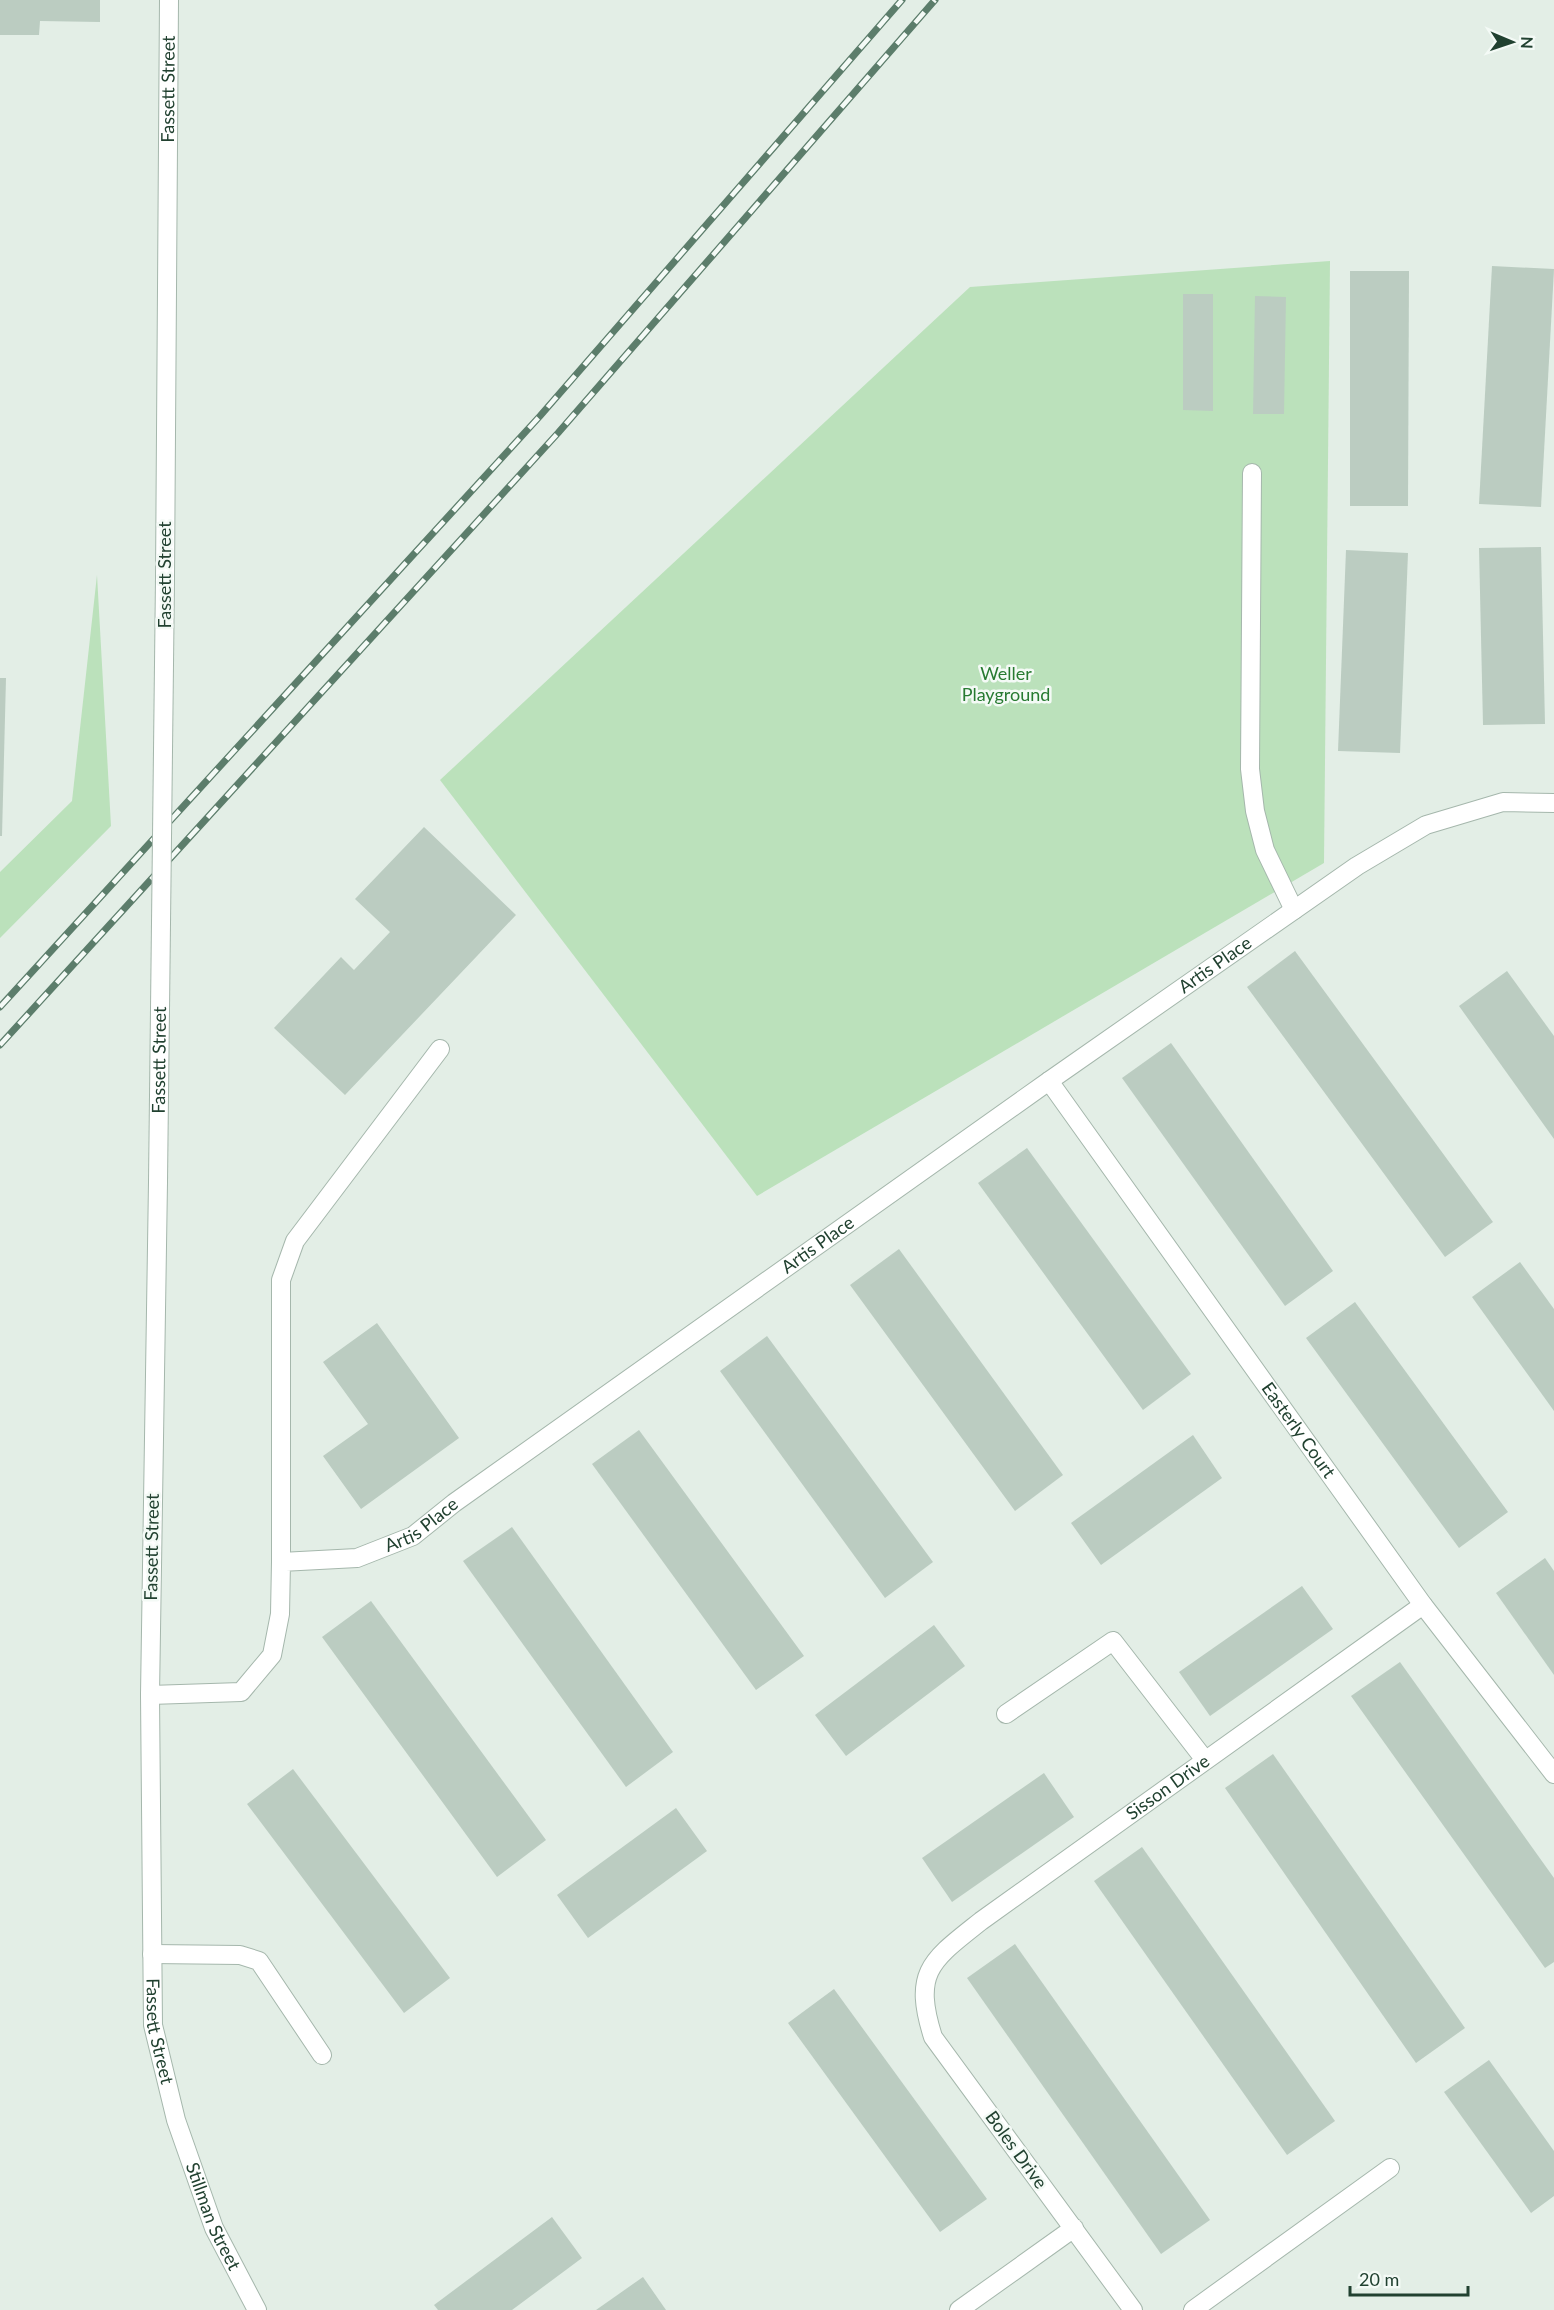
<svg xmlns="http://www.w3.org/2000/svg" width="1554" height="2310" font-family="Lato,sans-serif">
<style>
.green{fill:#bbe1bb}
.building{fill:#bbccc1}
.lines{fill:none;stroke-linecap:round;stroke-linejoin:round}
.service-casing{stroke:#a5b7ac;stroke-width:20}
.minor-casing{stroke:#a5b7ac;stroke-width:20}
.tertiary-casing{stroke:#a5b7ac;stroke-width:20}
.service{stroke:#fff;stroke-width:18}
.minor{stroke:#fff;stroke-width:18}
.tertiary{stroke:#fff;stroke-width:18}
.rail-casing{stroke:#5c7d6b;stroke-width:7}
.rail{stroke:#f4faf6;stroke-width:4.5;stroke-dasharray:14;stroke-linecap:butt}
.tertiary-bridge-casing{stroke:#a5b7ac;stroke-width:20;stroke-linecap:butt}
.tertiary-bridge{stroke:#fff;stroke-width:18}
.labels{text-anchor:middle;stroke-width:5;stroke-linejoin:round;paint-order:stroke}
.street-label{font-size:18px;fill:#214130;stroke:#f4faf6}
.park-label{font-size:18px;fill:#287b32;stroke:#f4faf6}
</style>
<rect width="100%" height="100%" fill="#e3eee6"/>
<!-- green -->
<g class="green">
<path d="M1330 261 1324 863 757 1196 440 780 970 287Z"/>
<path d="M97 575 111 826 0 938V872L72 801Z"/>
</g>
<!-- building -->
<g class="building">
<path d="M0 0H100V22L40 21 39 35H0Z"/>
<path d="M1492 266 1554 269 1541 507 1479 504Z"/>
<path d="M1350 271H1409L1408 506H1350Z"/>
<path d="M1183 294H1213V411L1183 410Z"/>
<path d="M1255 296 1286 297 1284 414H1253Z"/>
<path d="M1541 547 1545 724 1483 725 1479 548Z"/>
<path d="M1346 550 1408 553 1400 753 1338 751Z"/>
<path d="M0 678H6L2 836H0Z"/>
<path d="M424 827 516 915 345 1095 274 1028 341 957 354 970 390 932 355 899Z"/>
<path d="M1295 951 1493 1222 1445 1257 1247 987Z"/>
<path d="M1507 971 1554 1036V1139L1459 1006Z"/>
<path d="M1171 1043 1333 1271 1285 1306 1122 1078Z"/>
<path d="M1027 1148 1191 1374 1143 1410 978 1183Z"/>
<path d="M899 1249 1063 1475 1015 1511 850 1285Z"/>
<path d="M1520 1262 1554 1309V1411L1472 1297Z"/>
<path d="M1355 1302 1508 1512 1459 1548 1306 1338Z"/>
<path d="M377 1323 459 1438 361 1509 323 1456 368 1424 323 1362Z"/>
<path d="M767 1336 933 1562 885 1598 720 1371Z"/>
<path d="M639 1430 804 1656 756 1690 592 1464Z"/>
<path d="M1193 1435 1222 1478 1101 1565 1071 1523Z"/>
<path d="M512 1527 673 1752 626 1787 463 1561Z"/>
<path d="M1545 1558 1554 1571V1675L1496 1593Z"/>
<path d="M1302 1586 1333 1629 1210 1716 1179 1672Z"/>
<path d="M371 1601 546 1840 497 1877 322 1637Z"/>
<path d="M934 1625 965 1666 846 1756 815 1715Z"/>
<path d="M1400 1662 1554 1878V1962L1545 1968 1351 1696Z"/>
<path d="M1273 1754 1465 2028 1416 2063 1225 1788Z"/>
<path d="M293 1769 450 1978 404 2013 247 1804Z"/>
<path d="M1044 1773 1074 1817 952 1902 922 1858Z"/>
<path d="M676 1808 707 1851 588 1938 557 1895Z"/>
<path d="M1142 1847 1335 2121 1287 2155 1094 1881Z"/>
<path d="M1015 1944 1210 2220 1161 2254 967 1978Z"/>
<path d="M834 1989 987 2199 940 2232 788 2023Z"/>
<path d="M1489 2060 1554 2151V2196L1531 2213 1444 2092Z"/>
<path d="M552 2217 582 2258 512 2310H438L434 2305Z"/>
<path d="M643 2277 666 2310H596Z"/>
</g>
<g class="lines">
<!-- service casing -->
<g class="service-casing">
<g id="service">
<path d="M1252 473 1250 769 1255 811 1265 850 1294 910"/>
<path d="M281 1562V1280L295 1241 440 1049"/>
<path d="M1006 1714 1113 1641 1205 1760"/>
<path d="M152 1954 240 1955 259 1961 322 2055"/>
<path d="M959 2310 1074 2228"/>
<path d="M1193 2310 1390 2168"/>
</g>
</g>
<!-- minor casing -->
<g class="minor-casing">
<g id="minor">
<path id="s1" d="M1049 1081 1423 1605 1554 1774"/>
<path id="s2" d="M150 1695 241 1692 272 1655 280 1614 281 1562 357 1558 413 1536 454 1503 1049 1081 1357 866 1426 825 1503 802 1554 803"/>
<path id="s3" d="M1133 2310 933 2037C912 1971 932 1960 981 1921L1423 1605"/>
</g>
</g>
<!-- tertiary casing -->
<g class="tertiary-casing">
<g id="tertiary">
<path id="s4" d="M165 578 169 0"/>
<path id="s5" d="M158 1182 150 1695 153 2025 176 2120 214 2228 257 2310"/>
</g>
</g>
<!-- service -->
<use href="#service" class="service"/>
<!-- minor -->
<use href="#minor" class="minor"/>
<!-- tertiary -->
<use href="#tertiary" class="tertiary"/>
<!-- rail casing -->
<g class="rail-casing">
<g id="rail">
<path d="M0 1007 540 416 902 0"/>
<path d="M0 1045 558 433 935 0"/>
</g>
</g>
<!-- rail -->
<use href="#rail" class="rail"/>
<!-- tertiary-bridge casing -->
<g class="tertiary-bridge-casing">
<g id="tertiary-bridge">
<path id="s6" d="M158 1182 165 578"/>
</g>
</g>
<!-- tertiary-bridge -->
<use href="#tertiary-bridge" class="tertiary-bridge"/>
</g>
<g class="labels">
<!-- street labels -->
<g class="street-label">
<text dy="6" stroke="none"><textPath href="#s4" startOffset="489">Fassett Street</textPath></text>
<text transform="translate(165 575) rotate(-90)" y="6">Fassett Street</text>
<text dy="6" stroke="none"><textPath href="#s2" startOffset="1354">Artis Place</textPath></text>
<text dy="6" stroke="none"><textPath href="#s6" startOffset="122">Fassett Street</textPath></text>
<text dy="6" stroke="none"><textPath href="#s2" startOffset="868">Artis Place</textPath></text>
<text dy="6" stroke="none"><textPath href="#s1" startOffset="429">Easterly Court</textPath></text>
<text dy="6" stroke="none"><textPath href="#s2" startOffset="382">Artis Place</textPath></text>
<text transform="translate(152 1547) rotate(-89)" y="6">Fassett Street</text>
<text dy="6" stroke="none"><textPath href="#s3" startOffset="708">Sisson Drive</textPath></text>
<text dy="6" stroke="none"><textPath href="#s5" startOffset="850">Fassett Street</textPath></text>
<text transform="translate(1016 2150) rotate(54)" y="6">Boles Drive</text>
<text dy="6" stroke="none"><textPath href="#s5" startOffset="1044">Stillman Street</textPath></text>
</g>
<!-- park labels -->
<g class="park-label">
<text x="1006" y="680">Weller<tspan x="1006" dy="21">Playground</tspan></text>
</g>
</g>
<!-- north arrow -->
<g transform="translate(1512 42) rotate(92)" stroke="#f4faf6" stroke-width="4.5" paint-order="stroke">
<path d="M0-4.5L10 22L0 15L-10 22Z" fill="#214130"/>
<text y="-9" font-size="16" font-weight="bold" text-anchor="middle" fill="#214130">N</text>
</g>
<!-- scale -->
<path d="M1350 2286v9h118v-9" fill="none" stroke="#214130" stroke-width="3"/>
<text x="1359" y="2286" font-size="18" fill="#214130" stroke="#f4faf6" stroke-width="4.5" paint-order="stroke">20 m</text>
</svg>
